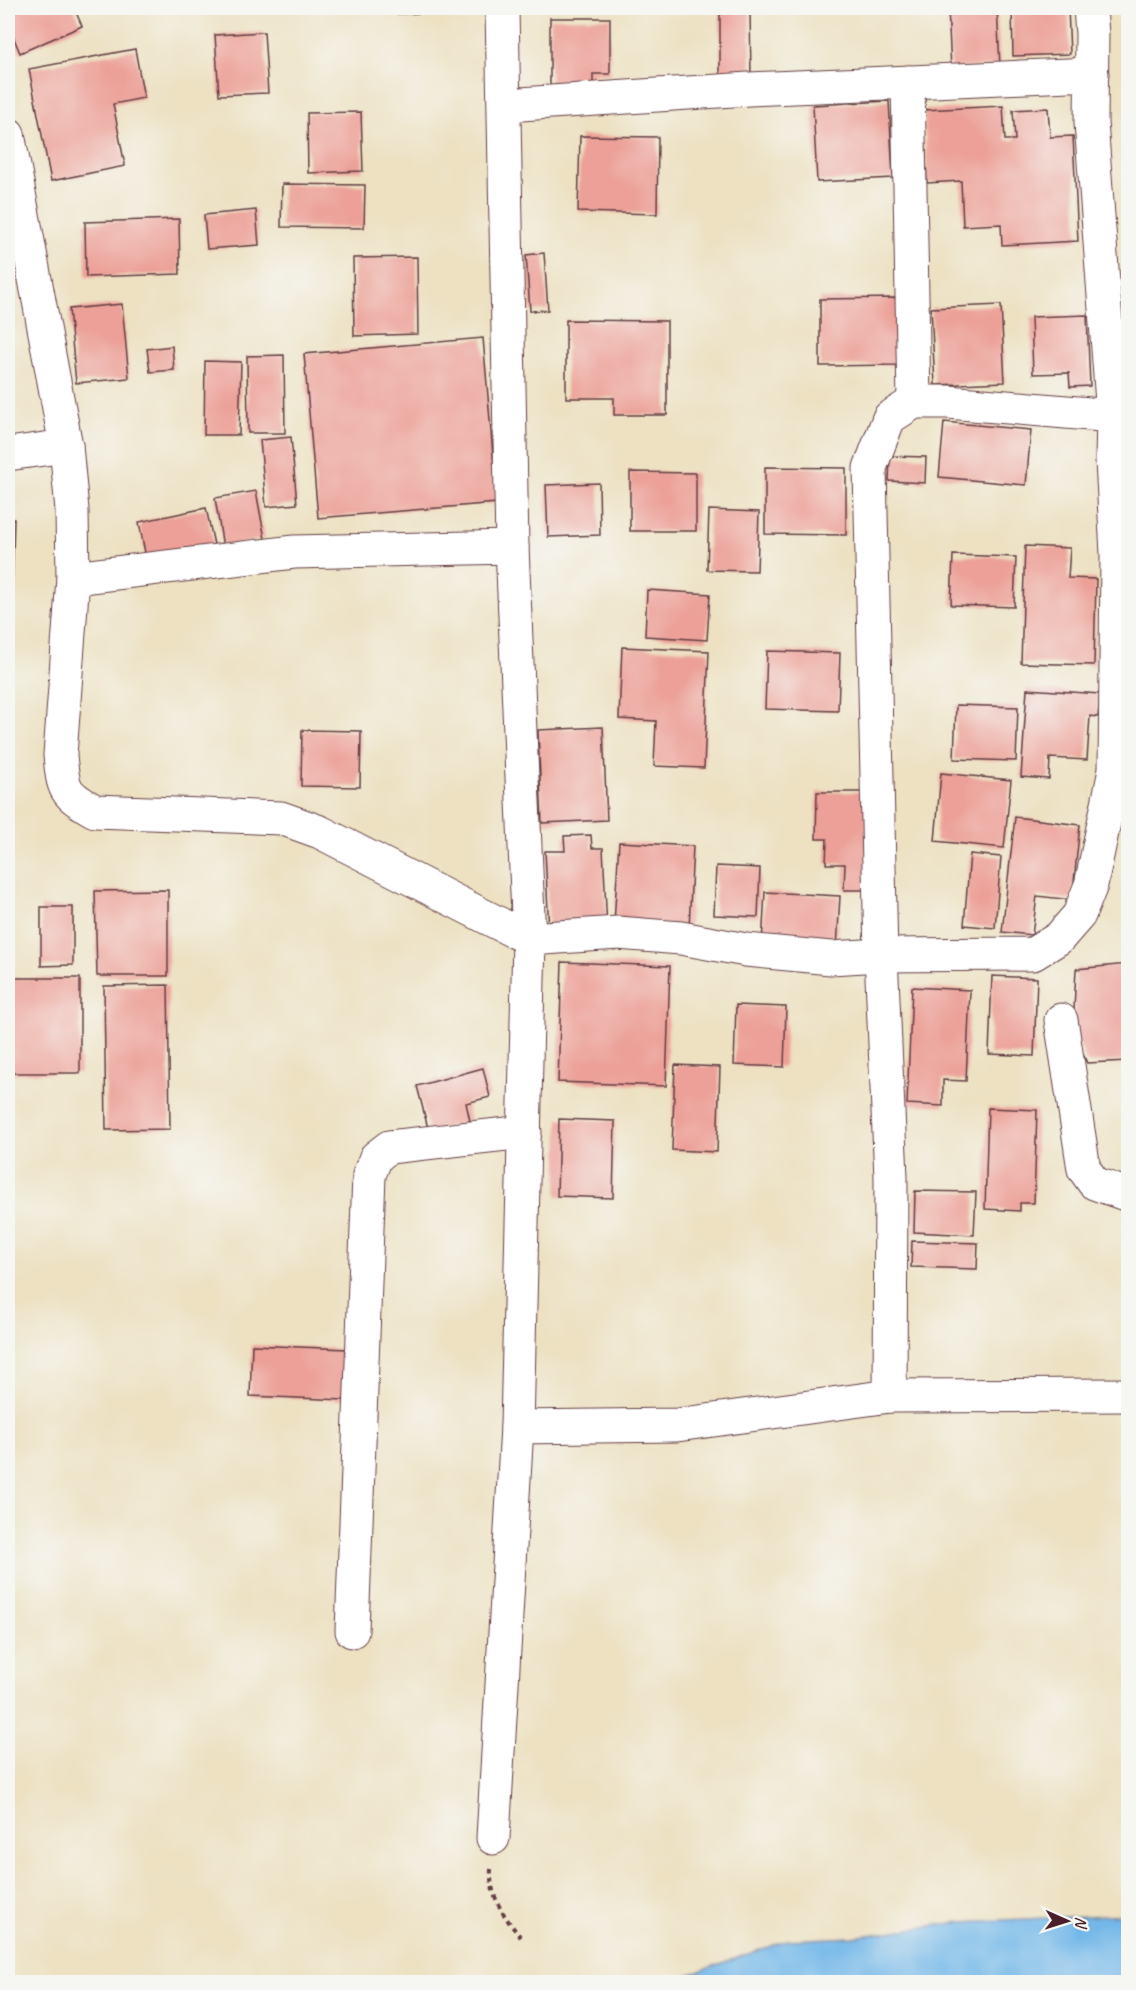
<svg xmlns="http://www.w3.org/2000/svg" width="1136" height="1990" font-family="Caveat,sans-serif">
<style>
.water{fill:#73b8e9;stroke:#5e6c8a;stroke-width:1.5}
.building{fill:#eca097}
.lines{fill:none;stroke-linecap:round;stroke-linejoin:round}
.minor-casing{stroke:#623c42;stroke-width:35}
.path{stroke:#623c42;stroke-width:4;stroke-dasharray:4.5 4.5;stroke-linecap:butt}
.minor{stroke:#fff;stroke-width:33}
</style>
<rect width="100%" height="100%" fill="#f6f6f2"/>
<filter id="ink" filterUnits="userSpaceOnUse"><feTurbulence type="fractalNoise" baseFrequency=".0167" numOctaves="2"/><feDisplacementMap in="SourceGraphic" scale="12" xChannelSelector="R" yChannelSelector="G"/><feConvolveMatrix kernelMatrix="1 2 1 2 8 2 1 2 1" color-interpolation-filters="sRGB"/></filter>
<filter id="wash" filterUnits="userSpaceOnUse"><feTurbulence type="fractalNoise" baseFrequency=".008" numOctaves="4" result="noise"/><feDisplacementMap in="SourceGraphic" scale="24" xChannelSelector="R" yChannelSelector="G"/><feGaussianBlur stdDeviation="1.35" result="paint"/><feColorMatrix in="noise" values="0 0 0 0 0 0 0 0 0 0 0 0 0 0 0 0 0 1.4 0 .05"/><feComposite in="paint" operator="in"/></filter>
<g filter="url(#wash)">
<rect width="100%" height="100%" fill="#ede1c2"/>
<!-- water -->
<path class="water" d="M1128 1914V1982H668L788 1940 853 1937 961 1922Z"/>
<g id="blocks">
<!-- building -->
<g class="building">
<path d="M8 8H74L82 26 20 53 8 24Z"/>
<path d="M395 8H492V11L395 14Z"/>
<path d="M720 8H750L751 79 720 80Z"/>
<path d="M948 8H997L1000 66 951 69Z"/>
<path d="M1012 8H1068L1070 54 1013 56Z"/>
<path d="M550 18H610V74H593V93H550Z"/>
<path d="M264 32 268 93 219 95 215 35Z"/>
<path d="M135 49 144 98 113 104 125 166 51 181 29 69Z"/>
<path d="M889 101 893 178 817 182 813 105Z"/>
<path d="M1003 106 1005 140H1015L1013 110 1048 108 1050 137 1073 136 1078 241 1002 245 1001 224 963 226 961 181 927 183 924 110Z"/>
<path d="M361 112 363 171 308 173 307 113Z"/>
<path d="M580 136 658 137 657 214 578 212Z"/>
<path d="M282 184 365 185 364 228 281 227Z"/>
<path d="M256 210 259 245 207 249 204 215Z"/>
<path d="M179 219 180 274 86 277 85 222Z"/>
<path d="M544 253 548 310 530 311 526 255Z"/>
<path d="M417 257 418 334 354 336 353 258Z"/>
<path d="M899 298V365L820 366V299Z"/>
<path d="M122 304 129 378 76 383 69 309Z"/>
<path d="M1001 305 1005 382 935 385 931 308Z"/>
<path d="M1087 315 1090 386 1070 387 1069 373 1033 374 1031 317Z"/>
<path d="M566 320 667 321V415H614V398H566Z"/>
<path d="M483 338 497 503 318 518 304 354Z"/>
<path d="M172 346 174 370 150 372 147 349Z"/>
<path d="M284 355 285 433H248L247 356Z"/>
<path d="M205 361 241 362 239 435H204Z"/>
<path d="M944 422 1031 430 1026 485 939 477Z"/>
<path d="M291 437 297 504 266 507 260 440Z"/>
<path d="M890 456 926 457 925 483 889 481Z"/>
<path d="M765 467 846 468V535L765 534Z"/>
<path d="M630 472 696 473V531H630Z"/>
<path d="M599 483 600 535 548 537 546 485Z"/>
<path d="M256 491 265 539 223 547 215 498Z"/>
<path d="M206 508 215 549 147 563 139 522Z"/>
<path d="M709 510 759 512 757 571 707 570Z"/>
<path d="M8 519H14L12 592H8Z"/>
<path d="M1025 546 1070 548 1068 578 1096 579 1094 665 1021 663Z"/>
<path d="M953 555 1016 557 1014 607 951 605Z"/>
<path d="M647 590 710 594 707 640 645 636Z"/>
<path d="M622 647 709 651 704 768 654 766 656 721 619 719Z"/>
<path d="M767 651 840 653 838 711 765 709Z"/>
<path d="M1027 689 1100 694 1098 717 1090 716 1087 760 1050 758 1049 779 1021 777Z"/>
<path d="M956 705 1018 707 1016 761 954 759Z"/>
<path d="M603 727 607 820 542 823 538 730Z"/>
<path d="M302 730 361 731 360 787 301 786Z"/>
<path d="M941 773 1011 780 1004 848 935 841Z"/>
<path d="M817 792H867L866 890H844L845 864H826L827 839H816Z"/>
<path d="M1015 817 1080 825 1072 900 1037 896 1032 935 1002 932Z"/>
<path d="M591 835 592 848H603L607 928 549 931 545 851H565L564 836Z"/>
<path d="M619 842 693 846 689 928 614 924Z"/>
<path d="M970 854 1001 857 995 928 964 925Z"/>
<path d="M716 866 760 868 758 917 714 915Z"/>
<path d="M168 890V976H97L95 891Z"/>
<path d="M765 892 840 896 837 948 762 944Z"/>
<path d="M41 907H73V965L41 966Z"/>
<path d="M562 962 670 966 666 1086 558 1082Z"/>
<path d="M1128 964V1061L1087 1063 1073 1031 1076 969Z"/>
<path d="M992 976 1037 978 1034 1056 989 1054Z"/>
<rect x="8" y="978" width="72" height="95"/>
<path d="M168 985 170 1129 106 1130 104 986Z"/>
<path d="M912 987 970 990 966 1081 943 1080V1106L907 1104Z"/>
<path d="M736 1005 786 1007 784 1067 734 1065Z"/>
<path d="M675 1065 720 1067 717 1152 672 1150Z"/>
<path d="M483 1068 490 1097 466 1103 470 1121 429 1132 417 1086Z"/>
<path d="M988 1108 1037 1110 1034 1203H1020V1211L985 1209Z"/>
<path d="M559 1119 615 1121 613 1198 557 1196Z"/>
<path d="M915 1191 976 1192 974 1235 914 1232Z"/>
<path d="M912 1241 978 1243 977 1269 911 1267Z"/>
<path d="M252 1345 347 1349 345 1400 250 1396Z"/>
</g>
</g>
</g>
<g filter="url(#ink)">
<use href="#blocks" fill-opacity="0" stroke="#623c42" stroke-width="1.5"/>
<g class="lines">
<!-- minor casing -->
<g class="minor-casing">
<g id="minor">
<path d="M1090 8 1092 34 1091 122 1113 416 1112 460 1117 554 1115 770"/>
<path d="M908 82 914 402"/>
<path d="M505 105 749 89 1092 74"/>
<path d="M8 134 66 446 72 510 73 578 60 755C63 790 64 794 95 811L281 818 320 832 529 939 618 933 681 938 746 950 831 958 881 955 1033 954 1059 938 1079 915 1091 885 1115 770 1128 768"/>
<path d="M8 454 66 446"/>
<path d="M73 578 294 552 512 547"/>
<path d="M1061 1020 1084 1169 1094 1183 1128 1195"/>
<path d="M890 1396 1128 1395"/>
<path d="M517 1427 677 1425 890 1396 891 1177 881 955 870 468 889 418 914 402H948L1113 416"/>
<path d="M352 1631 369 1175 376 1157 389 1147 525 1132"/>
<path d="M493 1838 517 1427 529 939 512 547 502 8"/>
</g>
</g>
<!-- path -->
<path class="path" d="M491 1869C489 1898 506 1919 523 1940"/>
<!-- minor -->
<use href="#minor" class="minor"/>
</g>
</g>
<!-- margin -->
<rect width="1136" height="1990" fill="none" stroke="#f6f6f2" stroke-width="30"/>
<!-- north arrow -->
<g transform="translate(1067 1921) rotate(93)" stroke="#f6f6f2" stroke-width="4.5" paint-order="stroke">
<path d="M0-4.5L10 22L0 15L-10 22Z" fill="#4a1f2b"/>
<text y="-9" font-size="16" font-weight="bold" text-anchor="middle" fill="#4a1f2b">N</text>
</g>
</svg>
